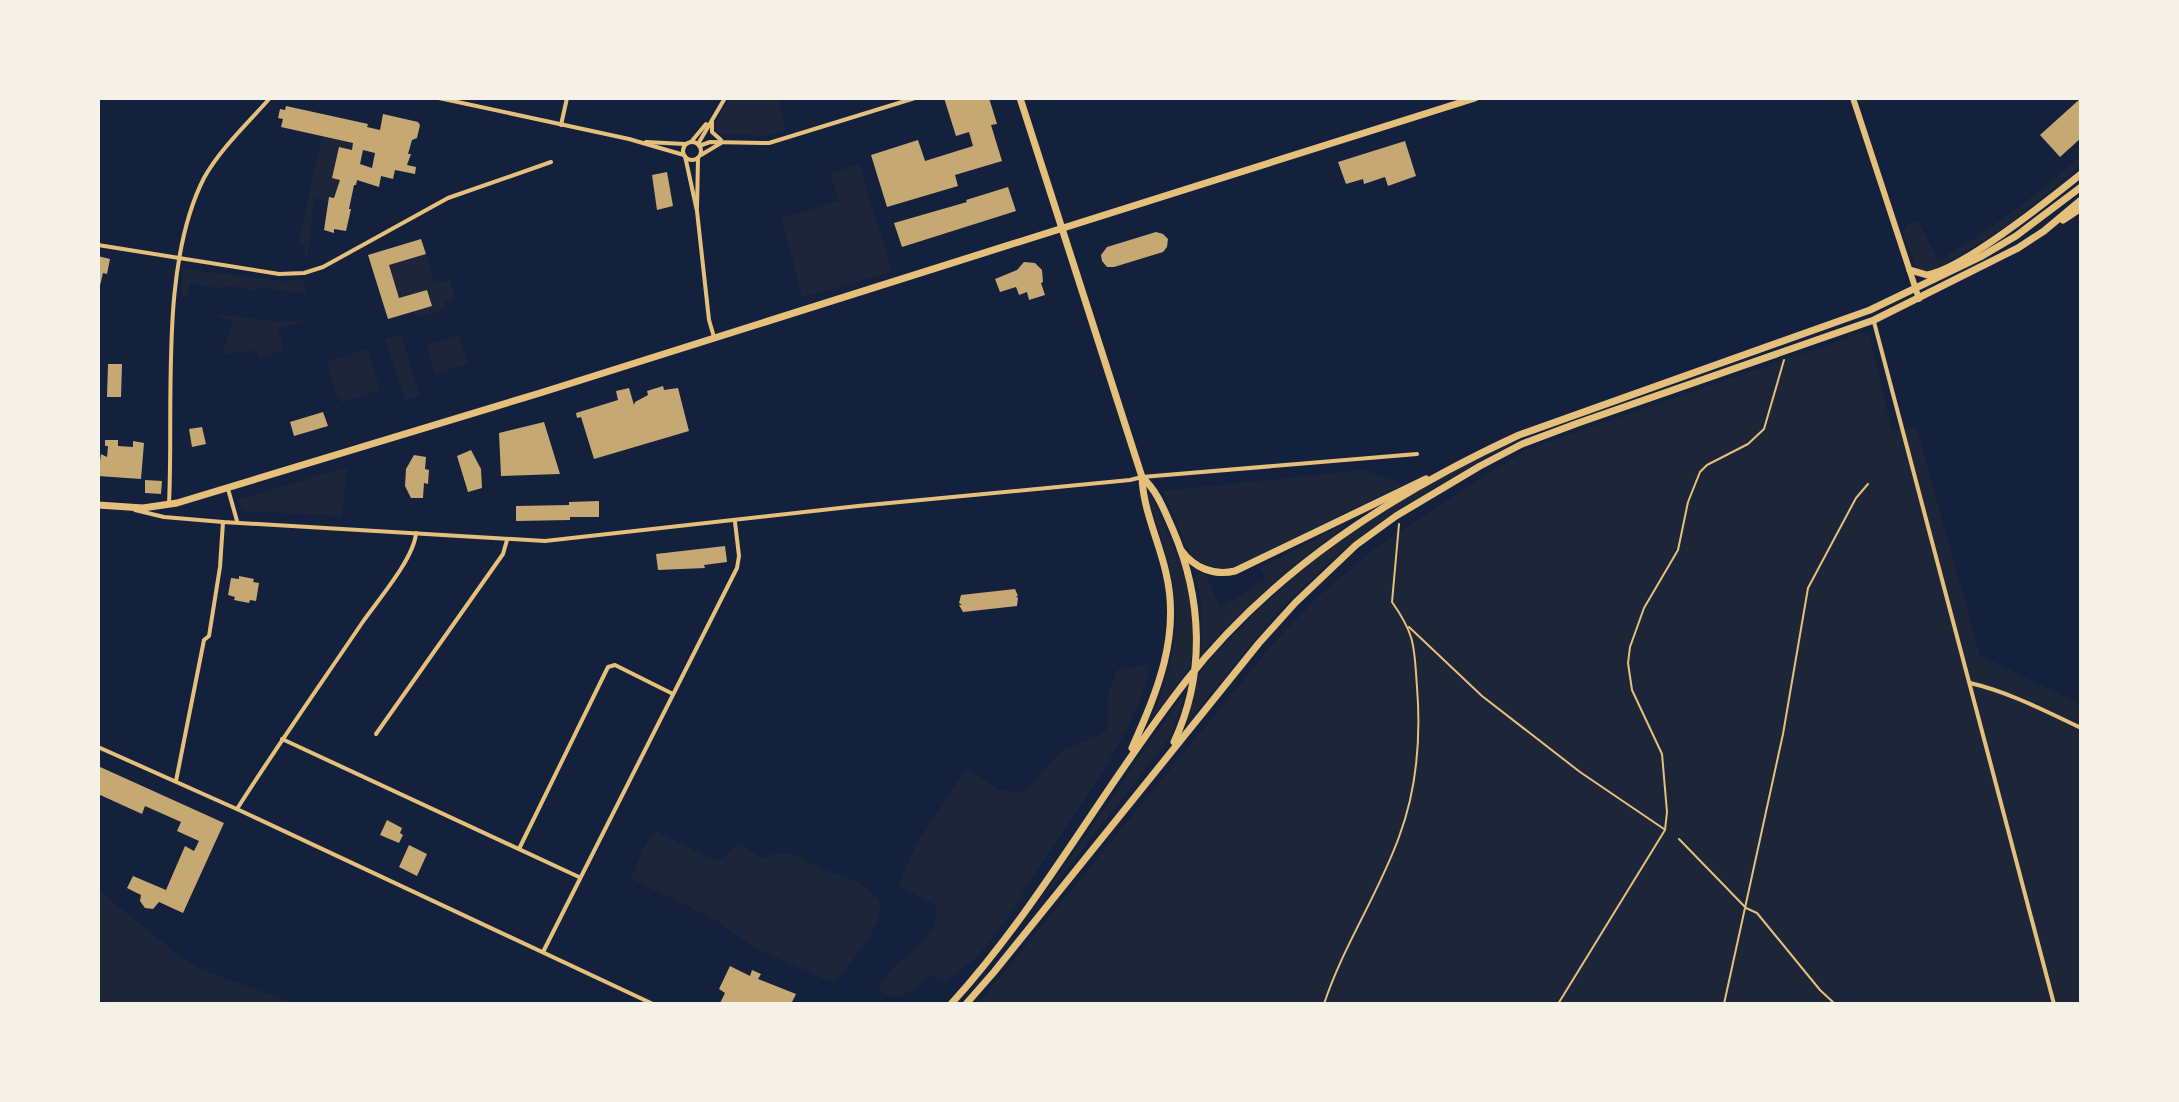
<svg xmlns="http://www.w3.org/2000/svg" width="2179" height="1102" font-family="'Work Sans',sans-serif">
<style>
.green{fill:#1d2539}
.building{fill:#c6a872;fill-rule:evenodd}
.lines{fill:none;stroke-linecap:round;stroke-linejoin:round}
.path{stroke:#e5c07b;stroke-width:2}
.minor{stroke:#e5c07b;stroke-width:4}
.secondary{stroke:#e5c07b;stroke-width:6}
.primary{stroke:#e5c07b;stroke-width:7}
.trunk{stroke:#e5c07b;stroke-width:7}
</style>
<rect width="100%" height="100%" fill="#14213d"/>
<!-- green -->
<g class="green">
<path d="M730 98H780L781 103 779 104 786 130 763 136 717 133 714 127Z"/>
<path d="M322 136 353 143 352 150 339 147 332 178 340 180 334 198 329 197 328 201 317 198 314 202 307 258H304L306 245 298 244Z"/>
<path d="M2081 155V165L2009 224 1934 271 1927 272 1916 268 1903 232 1908 224 1915 221 1920 224 1938 261C1990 230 2036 196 2081 155Z"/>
<path d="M859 164 892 272 802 297 782 218 839 201 830 173Z"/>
<path d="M426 254 434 284 450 280 455 298 444 301 445 309 416 318 414 311 427 290 399 298 389 265Z"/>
<path d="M183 269 283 281 302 279 307 293 257 287 256 291 224 285 223 289 190 283 188 297 181 296Z"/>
<path d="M219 315 278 321 310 320 278 328 284 350 259 358 256 350 244 354 242 350 222 356 233 320 219 318Z"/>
<path d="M1862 333 1869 335 1892 431 1916 426 1980 655 2081 705V1004H978L1276 640 1319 596 1379 545 1527 449Z"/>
<path d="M401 335 420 395 405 400 385 339Z"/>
<path d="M459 335 468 363 435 374 426 345Z"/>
<path d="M367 349 380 390 342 403 340 399H338L326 362Z"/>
<path d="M1518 441C1447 478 1379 517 1320 571 1270 616 1229 672 1187 723 1191 709 1192 688 1199 675 1206 661 1228 642 1240 629 1317 548 1414 482 1518 441Z"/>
<path d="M347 467 342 516 242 511 238 500Z"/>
<path d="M1363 470 1404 484 1237 566C1219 570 1203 568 1190 554L1163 491Z"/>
<path d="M1151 493 1185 575 1193 618V642L1190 666 1150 722C1190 624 1179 591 1147 494Z"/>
<path d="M1345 523 1346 525 1282 575 1201 653 1202 609 1194 568 1205 573 1220 607 1251 590V586L1266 580 1260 568Z"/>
<path d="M1149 665C1146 716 1078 808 1049 853 1027 886 999 936 971 962 963 969 954 975 946 981L931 975C916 987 897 1009 879 988 892 953 942 948 935 905L898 885 915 847 966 769 998 789 1024 793 1062 750 1101 735 1108 727V694L1117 670Z"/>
<path d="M1185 692 1172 735 1030 916Z"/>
<path d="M657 832 715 860 722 858 740 844 763 858C771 855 779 852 787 853 800 855 809 863 821 868 840 877 876 882 880 907 883 927 848 964 837 981H829L751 946 715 919 633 880 632 874 650 836Z"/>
<path d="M98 890 183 959 203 970 295 1004H109L98 999Z"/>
</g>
<!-- building -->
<g class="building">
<path d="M944 98H989L997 124 991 125 1002 161 955 175 958 186 887 207 871 155 918 140 925 161 973 146 969 132 956 136Z"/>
<path d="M2081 98V138L2060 157 2040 135Z"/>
<path d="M286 106 368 124 367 127 380 130 383 114 418 122 420 125 417 138 412 140 408 154H411L407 165 416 167 415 174 395 170 393 179 381 176 379 187 357 180 356 185H354L349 209H351L346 231 334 229V233L324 230 329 197 334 198 340 180 332 178 339 147 352 150 353 143 281 127 283 119 278 118 280 109 285 110ZM363 150 375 153 372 168 360 164Z"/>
<path d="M1405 141 1416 176 1388 186 1385 177 1364 184 1363 179 1346 184 1338 162Z"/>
<path d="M667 172 673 206 657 210 652 175Z"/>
<path d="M1008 187 1016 211 902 247 894 223 967 202 966 200Z"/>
<path d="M1156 232 1163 234 1168 239 1167 247 1163 252 1114 267H1107L1102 261 1101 255 1107 247Z"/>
<path d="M421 239 426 254 389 265 399 298 427 290 432 306 388 319 368 255Z"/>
<path d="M98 256 110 259 107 274 103 273 99 290Z"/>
<path d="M1024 262 1035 263 1042 270 1043 282 1041 283 1045 295 1029 300 1027 292 1019 295 1016 287 1000 292 995 279 1017 270Z"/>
<path d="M108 364H122L121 397H107Z"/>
<path d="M663 386 664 390 678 388 689 431 594 459 581 417 577 418 576 413 618 400 616 391 629 388 634 405 635 402 648 395 647 391Z"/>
<path d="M323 412 328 426 294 436 290 422Z"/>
<path d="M544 422 560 474 501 476 499 433Z"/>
<path d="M202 427 206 444 192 447 189 429Z"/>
<path d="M105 440H118V446L133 447V441L144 443 141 479 98 476 101 454 107 457 108 446H105Z"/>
<path d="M471 450 481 469 482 488 468 492 457 456Z"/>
<path d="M414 455 426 457 425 469 429 470 428 484 424 483 423 498H411L405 486 406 469Z"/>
<path d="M145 480 162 481 161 494 145 493Z"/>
<path d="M599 501V517H570V520L516 521V506L569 505V502Z"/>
<path d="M725 546 727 562 704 565 705 568 658 570 656 554Z"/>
<path d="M239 576 254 579 253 582 259 583 256 601 250 600 249 603 234 600 235 597 228 595 231 578 239 579Z"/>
<path d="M1015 589 1018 596H1016L1018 598 1017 606 963 612 959 605H962L959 603 961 595Z"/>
<path d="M98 766 224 823 183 913 159 902 153 909 145 908 140 901 141 895 127 888 133 876 166 890 185 846 194 851 199 841 177 831 181 822 145 806 142 814 98 794Z"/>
<path d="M387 820 402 828 400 833 403 835 399 843 380 835Z"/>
<path d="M409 845 427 854 417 876 399 867Z"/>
<path d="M730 966 750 976 752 970 761 974 758 979 796 994 791 1004 720 1003 725 993 719 989Z"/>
</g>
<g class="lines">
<!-- path -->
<g class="path">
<path d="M1409 627 1482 696 1580 772 1664 829"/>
<path d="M1679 839 1746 908 1757 913 1820 990 1835 1004"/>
<path d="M1324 1004C1343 946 1378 895 1399 837 1417 789 1421 738 1417 687 1414 647 1416 636 1392 602L1399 524"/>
<path d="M1558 1004 1665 830 1667 812 1662 754 1632 690 1628 663 1630 647 1644 608 1678 550 1688 502 1700 472 1707 465 1748 444 1764 429 1784 360"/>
<path d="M1724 1004 1783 734 1808 588 1856 498 1868 484"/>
</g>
<!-- minor -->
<g class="minor">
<path d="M439 98 629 139 684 155"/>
<path d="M712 122V132L721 140"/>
<path d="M561 125 567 98"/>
<path d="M646 142 685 144"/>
<path d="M691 142 706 124"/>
<circle cx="692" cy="151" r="9"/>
<path d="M698 144 725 98"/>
<path d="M699 146 710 142 769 143 915 98"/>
<path d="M701 155 721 143"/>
<path d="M685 156 697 211 709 320 714 337"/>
<path d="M697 208 698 158"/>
<path d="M98 245 279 274 304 273 323 267 448 198 551 162"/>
<path d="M1874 322 2054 1004"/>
<path d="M228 489 237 521"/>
<path d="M169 503C174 405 159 266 204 178 220 149 248 123 270 98"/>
<path d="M135 510 164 517 223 522 545 541 858 506 1130 480 1142 477 1417 454"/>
<path d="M1970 683C2009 692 2045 711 2081 728"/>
<path d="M376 734 503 554 507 540"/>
<path d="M282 739 579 877"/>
<path d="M98 747 239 810 653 1004"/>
<path d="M176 781 204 640 209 636 220 567 223 522"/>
<path d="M237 809C277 746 320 685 362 623 377 601 414 559 416 533"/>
<path d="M519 849 608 667 615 665 673 694"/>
<path d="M543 952 737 568 739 556 735 522"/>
</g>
<!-- secondary -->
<path class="secondary" d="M1853 98 1919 299"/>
<!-- primary -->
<g class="primary">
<path d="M1020 98 1142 477"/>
<path d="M98 505 143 508 177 503 540 393 1475 98"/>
</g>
<!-- trunk -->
<g class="trunk">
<path d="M2063 220 2081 208"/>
<path d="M1910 270 1927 275C1962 269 2050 199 2081 174"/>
<path d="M1142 477C1158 492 1164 510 1173 530 1202 598 1206 674 1174 742"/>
<path d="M1181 550C1194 568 1214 576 1235 571L1426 479"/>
<path d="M1132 748C1157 692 1181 636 1166 573 1159 541 1143 510 1142 477"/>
<path d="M951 1004C1041 905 1104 786 1186 681 1273 570 1393 493 1519 435L1870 310 1982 256 2016 236 2081 187"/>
<path d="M966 1004 994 972 1259 643 1295 603 1356 545 1396 516 1480 466 1522 444 1578 423 1874 320 2018 248 2044 231 2081 200"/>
</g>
</g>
<!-- border -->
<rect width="2179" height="1102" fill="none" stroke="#f6f1e7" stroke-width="200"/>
</svg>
